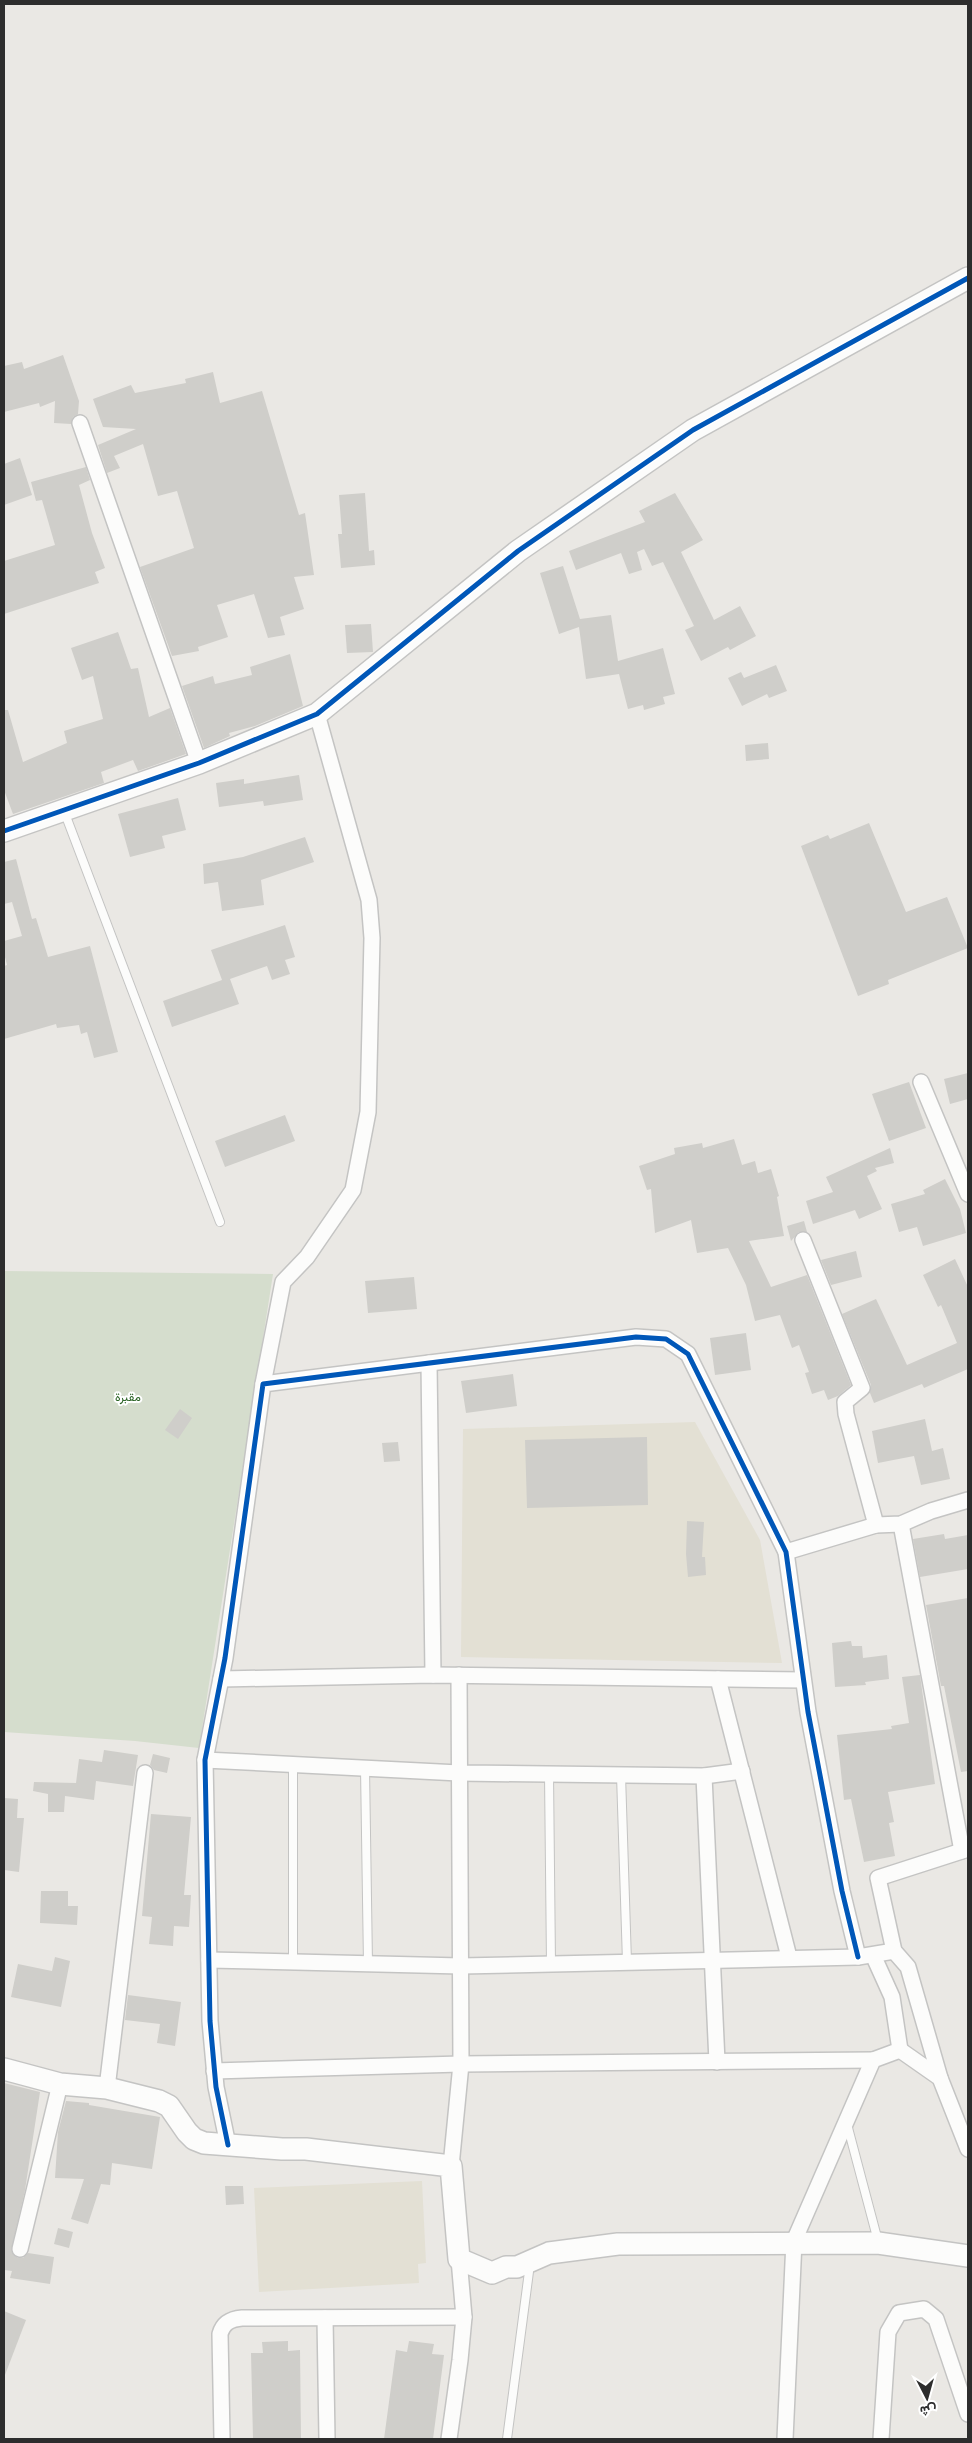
<svg xmlns="http://www.w3.org/2000/svg" width="972" height="2443" font-family="'Noto Sans',Vazirmatn,sans-serif">
<style>
.education{fill:#e3e0d4}
.cemetery{fill:#d5ddcd}
.building{fill:#cfceca}
.lines{fill:none;stroke-linecap:round;stroke-linejoin:round}
.lane-casing{stroke:#c4c4c3;stroke-width:10}
.street-casing{stroke:#c4c4c3;stroke-width:18}
.secondary-casing{stroke:#c4c4c3;stroke-width:24}
.lane{stroke:#fcfcfb;stroke-width:8}
.street{stroke:#fcfcfb;stroke-width:15}
.secondary{stroke:#fcfcfb;stroke-width:21}
.cycleway-casing{stroke:#fff;stroke-width:8}
.cycleway{stroke:#0057b8;stroke-width:5}
.labels{text-anchor:middle;stroke-width:4;stroke-linejoin:round;paint-order:stroke}
.park-label{font-size:12px;fill:#2a6324;stroke:#fff}
</style>
<rect width="100%" height="100%" fill="#eae8e4"/>
<!-- education -->
<g class="education">
<path d="M695 1422 760 1540 782 1663 461 1657 463 1429Z"/>
<path d="M422 2181 426 2263 418 2264 419 2283 259 2292 254 2188Z"/>
</g>
<!-- cemetery -->
<path class="cemetery" d="M4 1271 273 1274 199 1748 135 1741 4 1732Z"/>
<!-- building -->
<g class="building">
<path d="M63 355 79 401 78 414 73 417 71 424 54 423 55 401 40 407 39 403 4 412V366L22 362 24 369Z"/>
<path d="M213 372 220 403 262 391 299 515 305 513 314 575 294 577 304 609 280 617 285 635 268 638 254 594 217 605 228 637 198 647 199 651 172 656 140 567 194 548 177 491 158 496 143 444 114 456 120 468 107 473 98 445 136 429 103 427 93 399 131 385 135 393 186 383 185 379Z"/>
<path d="M20 458 32 495 4 505V464Z"/>
<path d="M86 467 90 480 79 485 92 533 105 568 95 572 99 583 4 614V561L55 545 42 500 36 501 31 482Z"/>
<path d="M365 493 369 551 374 550 375 565 341 568 338 534H342L339 495Z"/>
<path d="M675 493 703 540 681 552 714 620 740 606 756 636 730 650 728 647 701 661 685 630 694 626 663 562 652 566 644 549 637 552 642 570 629 574 621 553 576 570 569 551 645 522 639 511Z"/>
<path d="M563 566 580 619 611 615 618 661 663 648 675 694 663 697 665 704 644 710 643 705 628 709 619 674 586 679 579 627 559 634 540 573Z"/>
<path d="M371 624 373 652 347 653 345 625Z"/>
<path d="M118 632 131 669 138 668 149 717 170 708 186 754 138 771 133 760 101 772 104 783 13 814 4 790V710H8L23 762 67 743 64 731 103 719 93 676 82 680 71 648Z"/>
<path d="M290 654 303 706 255 726 229 733 230 736 204 748 182 686 213 676 215 684 252 675 250 667Z"/>
<path d="M776 665 787 691 769 698 767 694 742 706 728 678 741 672 744 678Z"/>
<path d="M768 743 769 759 746 761 745 745Z"/>
<path d="M299 775 303 800 264 806 263 801 219 807 216 783 244 779V784Z"/>
<path d="M178 798 186 830 162 836 165 848 130 857 118 814Z"/>
<path d="M869 823 906 912 947 897 968 948 888 980 889 984 858 996 801 846 828 835 830 839Z"/>
<path d="M305 837 314 862 261 880 264 905 222 911 218 882 204 884 203 864 243 857Z"/>
<path d="M16 859 32 919 36 918 48 957 90 946 118 1052 94 1058 87 1032 81 1034 79 1025 57 1028 56 1024 4 1039V966L7 965 4 953V941L22 936 12 902 4 904V862Z"/>
<path d="M285 925 295 957 285 960 290 974 272 980 267 966 230 979 239 1004 172 1027 163 1001 222 980 211 950Z"/>
<path d="M968 1073V1099L950 1104 944 1079Z"/>
<path d="M909 1082 926 1128 889 1141 872 1094Z"/>
<path d="M285 1115 295 1141 225 1167 215 1141Z"/>
<path d="M734 1139 742 1165 755 1161 758 1173 771 1169 779 1196 777 1197 784 1236 749 1241 771 1287 807 1275 851 1385 838 1396 828 1400 824 1390 812 1394 805 1373 809 1372 799 1345 792 1348 780 1315 755 1321 746 1285 728 1248 697 1253 691 1220 655 1233 651 1189 647 1190 639 1166 675 1154 674 1148 702 1143 703 1148Z"/>
<path d="M890 1148 894 1163 875 1168 877 1171 867 1176 882 1209 859 1219 855 1210 813 1224 806 1201 833 1192 826 1177Z"/>
<path d="M945 1179 960 1209 966 1233 923 1246 917 1227 899 1232 891 1204 925 1194 923 1190Z"/>
<path d="M804 1221 807 1232H799L791 1241 787 1226Z"/>
<path d="M856 1251 862 1277 831 1285 821 1260Z"/>
<path d="M955 1259 968 1287V1369L924 1388 922 1384 874 1403 870 1393 871 1385 842 1314 876 1299 907 1365 957 1343 941 1305 938 1307 923 1275Z"/>
<path d="M414 1277 417 1309 368 1313 365 1281Z"/>
<path d="M746 1333 751 1370 715 1375 710 1338Z"/>
<path d="M513 1374 517 1406 466 1413 461 1381Z"/>
<path d="M180 1409 192 1418 178 1439 165 1430Z"/>
<path d="M925 1419 932 1451 943 1448 950 1479 921 1485 914 1456 878 1463 872 1431Z"/>
<path d="M647 1437 648 1505 527 1508 525 1440Z"/>
<path d="M398 1442 400 1461 384 1462 382 1443Z"/>
<path d="M687 1521 704 1522 702 1557H705L706 1575 688 1577 686 1554Z"/>
<path d="M944 1534 945 1539 968 1535V1569L920 1577 913 1539Z"/>
<path d="M968 1598V1771L961 1772 944 1686H941L926 1605Z"/>
<path d="M851 1641 852 1646H862L863 1658 887 1655 889 1679 865 1682 866 1685 835 1687 832 1643Z"/>
<path d="M920 1675 935 1784 888 1792 894 1822 889 1823 895 1856 864 1862 851 1799 844 1800 837 1735 892 1729 891 1726 909 1723 902 1677Z"/>
<path d="M104 1750 138 1755 133 1786 96 1781 94 1800 65 1796 64 1812H48V1794L33 1791 34 1782 76 1783 79 1759 102 1762Z"/>
<path d="M153 1754 170 1758 167 1773 154 1770 150 1765Z"/>
<path d="M4 1798 18 1799 17 1818H24L19 1872 4 1870Z"/>
<path d="M151 1814 191 1817 184 1895H191L189 1927 174 1926 173 1946 149 1944 152 1917 142 1916Z"/>
<path d="M41 1891H68V1906H78L77 1925 40 1923Z"/>
<path d="M55 1957 70 1961 61 2007 11 1997 18 1964 52 1971Z"/>
<path d="M128 1995 181 2002 175 2046 157 2043 160 2024 125 2020Z"/>
<path d="M4 2083 40 2092 25 2190 11 2251 18 2258H23L28 2253 54 2257 50 2284 10 2278 12 2271 4 2270Z"/>
<path d="M66 2101 89 2103V2105L160 2117 152 2169 112 2163 110 2185 101 2184 88 2224 71 2219 84 2179 55 2178 58 2132Z"/>
<path d="M225 2186H243L244 2204 226 2205Z"/>
<path d="M58 2228 73 2232 69 2248 54 2244Z"/>
<path d="M4 2311 26 2320 5 2375 4 2374Z"/>
<path d="M288 2341V2351L300 2350 301 2439H253L251 2353H263L262 2342Z"/>
<path d="M409 2341 434 2344 432 2354 444 2355 433 2439H384L396 2350 407 2352Z"/>
</g>
<g class="lines">
<!-- lane casing -->
<g class="lane-casing">
<g id="lane">
<path d="M64 811 220 1222"/>
<path d="M293 1765V1962"/>
<path d="M365 1768 368 1964"/>
<path d="M549 1774 551 1964"/>
<path d="M621 1775 627 1962"/>
<path d="M847 2124 878 2241"/>
<path d="M507 2439 530 2264"/>
</g>
</g>
<!-- street casing -->
<g class="street-casing">
<g id="street">
<path d="M80 423 199 763"/>
<path d="M921 1082 968 1194"/>
<path d="M803 1240 862 1388 845 1402 846 1414 876 1525"/>
<path d="M429 1363 433 1675"/>
<path d="M263 1384 283 1282 307 1257 353 1190 368 1112 372 938 369 900 317 714"/>
<path d="M901 1524 962 1851"/>
<path d="M786 1552 876 1525 901 1524 931 1511 968 1500"/>
<path d="M221 1679 433 1675 803 1680"/>
<path d="M718 1679 789 1957"/>
<path d="M205 1760 459 1773 704 1776 742 1771"/>
<path d="M704 1776 717 2062"/>
<path d="M209 1960 461 1966 858 1957 894 1951"/>
<path d="M900 2050 940 2078 968 2149"/>
<path d="M214 2071 461 2064 873 2060"/>
<path d="M940 2078 908 1967 894 1951 878 1878 968 1849"/>
<path d="M107 2088 145 1773"/>
<path d="M228 2145 216 2087 210 2021 205 1760 225 1658 263 1384 636 1337 666 1339 688 1354 786 1552 808 1712 842 1891 858 1957"/>
<path d="M451 2166 461 2064 459 1675"/>
<path d="M20 2249 60 2084"/>
<path d="M325 2318 327 2439"/>
<path d="M222 2439 220 2334C223 2323 230 2319 242 2318L464 2317"/>
<path d="M449 2439 460 2360 464 2317 459 2259"/>
<path d="M785 2439 794 2241 873 2060 900 2050 892 1997 873 1955"/>
<path d="M881 2439 888 2332 899 2313 924 2309 936 2319 968 2414"/>
</g>
</g>
<!-- secondary casing -->
<g class="secondary-casing">
<g id="secondary">
<path d="M4 831 199 763 317 714 518 551 693 430 968 278"/>
<path d="M4 2069 60 2084 107 2088 159 2101 169 2106 187 2132 194 2139 204 2143 282 2149H306L451 2166 459 2259 492 2273 506 2267H517L549 2253 618 2244 878 2243 968 2256"/>
</g>
</g>
<!-- lane -->
<use href="#lane" class="lane"/>
<!-- street -->
<use href="#street" class="street"/>
<!-- secondary -->
<use href="#secondary" class="secondary"/>
<!-- cycleway casing -->
<g class="cycleway-casing">
<g id="cycleway">
<path d="M4 831 199 763 317 714 518 551 693 430 968 278"/>
<path d="M228 2145 216 2087 210 2021 205 1760 225 1658 263 1384 636 1337 666 1339 688 1354 786 1552 808 1712 842 1891 858 1957"/>
</g>
</g>
<!-- cycleway -->
<use href="#cycleway" class="cycleway"/>
</g>
<g class="labels">
<!-- park labels -->
<g class="park-label">
<text x="128" y="1401">مقبرة</text>
</g>
</g>
<!-- border -->
<rect width="972" height="2443" fill="none" stroke="#2d2d2d" stroke-width="10"/>
<!-- north arrow -->
<g transform="translate(927 2398) rotate(174)" stroke="#ffffff" stroke-width="4" paint-order="stroke">
<path d="M0-4L9 19L0 12L-9 19Z" fill="#2d2d2d"/>
<text y="-8" font-size="14" font-weight="bold" text-anchor="middle" fill="#2d2d2d">ش</text>
</g>
</svg>
